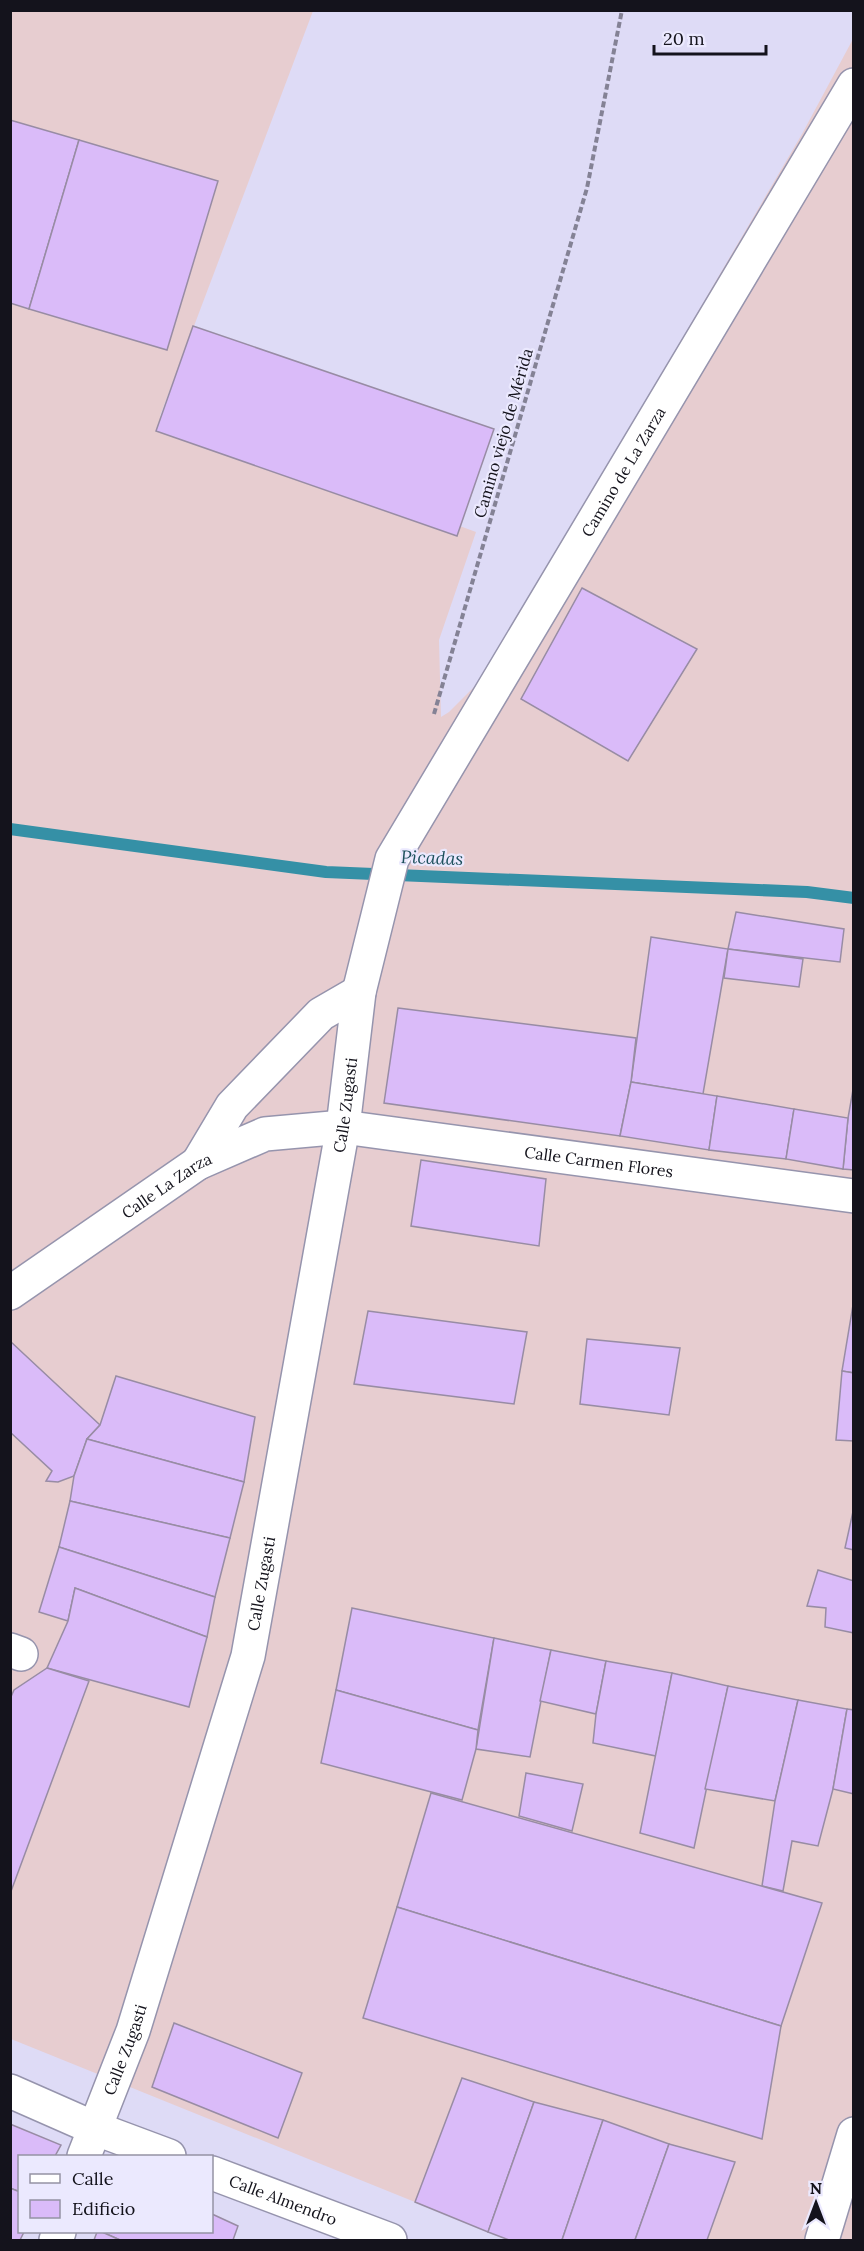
<svg xmlns="http://www.w3.org/2000/svg" width="864" height="2251" font-family="Lora,serif">
<style>
.industrial{fill:#e7cdd0}
.lines{fill:none;stroke-linecap:round;stroke-linejoin:round}
.stream{stroke:#3590a6;stroke-width:12}
.building{fill:#dabbf9;stroke:#988ca4;stroke-width:1.5}
.minor-casing{stroke:#9694ad;stroke-width:36}
.path{stroke:#848295;stroke-width:4;stroke-dasharray:6 3;stroke-linecap:butt}
.minor{stroke:#fff;stroke-width:33}
.labels{text-anchor:middle;stroke-width:4.5;stroke-linejoin:round;paint-order:stroke}
.street-label{font-size:16px;fill:#14131c;stroke:#ebe9fe}
.water-label{font-size:18px;font-style:italic;fill:#1c4f5b;stroke:#ebe9fe}
</style>
<rect width="100%" height="100%" fill="#dedbf6"/>
<!-- industrial -->
<path class="industrial" d="M10 11H313L160 416 476 532 439 640 441 717 449 712 484 677 802 134 853 39V2240H509L11 2039Z"/>
<g class="lines">
<!-- stream -->
<path class="stream" d="M10 829 326 872 807 892 854 898"/>
</g>
<!-- building -->
<g class="building">
<path d="M10 120 79 140 29 309 10 303Z"/>
<path d="M79 140 218 181 167 350 29 309Z"/>
<path d="M193 326 494 429 457 536 156 431Z"/>
<path d="M582 588 697 649 628 761 521 699Z"/>
<path d="M736 912 844 929 840 962 728 949Z"/>
<path d="M651 937 728 949 703 1094 631 1082Z"/>
<path d="M728 949 803 959 799 987 724 978Z"/>
<path d="M398 1008 636 1038 631 1082 620 1136 384 1103Z"/>
<path d="M631 1082 717 1096 709 1150 620 1136Z"/>
<path d="M854 1084V1170L843 1169 848 1118Z"/>
<path d="M717 1096 794 1109 786 1159 709 1150Z"/>
<path d="M794 1109 848 1118 843 1169 786 1159Z"/>
<path d="M421 1160 546 1179 539 1246 411 1226Z"/>
<path d="M854 1299V1373L842 1371Z"/>
<path d="M368 1311 527 1332 514 1404 354 1384Z"/>
<path d="M587 1339 680 1348 669 1415 580 1404Z"/>
<path d="M10 1341 100 1425 87 1439 74 1476 58 1482 46 1481 52 1471 10 1432Z"/>
<path d="M842 1371 854 1373V1441L836 1440Z"/>
<path d="M116 1376 255 1417 244 1482 87 1439 100 1425Z"/>
<path d="M87 1439 244 1482 230 1538 70 1501 74 1476Z"/>
<path d="M70 1501 230 1538 215 1597 59 1547Z"/>
<path d="M854 1507V1550L845 1548Z"/>
<path d="M59 1547 215 1597 207 1637 75 1588 68 1621 39 1612Z"/>
<path d="M818 1570 854 1581V1633L825 1627 826 1608 807 1606Z"/>
<path d="M75 1588 207 1637 189 1707 47 1668 68 1621Z"/>
<path d="M352 1608 494 1638 478 1730 336 1690Z"/>
<path d="M494 1638 551 1650 530 1757 476 1749Z"/>
<path d="M551 1650 606 1661 596 1714 540 1701Z"/>
<path d="M606 1661 672 1673 656 1756 593 1743 596 1714Z"/>
<path d="M47 1668 89 1681 10 1894V1699L14 1690Z"/>
<path d="M672 1673 728 1686 694 1848 640 1833Z"/>
<path d="M728 1686 798 1700 775 1801 705 1789Z"/>
<path d="M336 1690 478 1730 476 1749 462 1800 321 1763Z"/>
<path d="M798 1700 847 1709 833 1789 818 1846 792 1841 783 1891 762 1886 775 1801Z"/>
<path d="M847 1709 854 1710V1794L833 1789Z"/>
<path d="M526 1773 583 1784 572 1831 519 1816Z"/>
<path d="M431 1793 822 1903 781 2026 397 1907Z"/>
<path d="M397 1907 781 2026 762 2139 363 2018Z"/>
<path d="M174 2023 302 2073 278 2138 152 2087Z"/>
<path d="M462 2078 534 2102 488 2232 415 2202Z"/>
<path d="M534 2102 603 2120 562 2240H509L488 2232Z"/>
<path d="M603 2120 669 2144 635 2240H562Z"/>
<path d="M10 2124 61 2145 55 2156H20V2192L10 2188Z"/>
<path d="M669 2144 735 2162 707 2240H635Z"/>
<path d="M10 2188 20 2192V2232H24L20 2240H10Z"/>
<path d="M212 2214 238 2226 233 2240H120L102 2232H212Z"/>
<path d="M97 2232H102L120 2240H94Z"/>
</g>
<g class="lines">
<!-- minor casing -->
<g class="minor-casing">
<g id="minor">
<path d="M198 1163 232 1106 321 1014 359 992"/>
<path id="s1" d="M10 1293 198 1163 265 1134 343 1127 854 1196"/>
<path d="M10 1650 21 1654"/>
<path d="M10 2091 94 2128 169 2156"/>
<path id="s2" d="M84 2156 133 2031 248 1656 343 1127 359 992 392 859 854 85"/>
<path id="s3" d="M212 2173 390 2240"/>
<path d="M56 2240 59 2232"/>
<path d="M822 2240 854 2134"/>
</g>
</g>
<!-- path -->
<path class="path" d="M434 714 587 188 622 10"/>
<!-- minor -->
<use href="#minor" class="minor"/>
</g>
<g class="labels">
<!-- street labels -->
<g class="street-label">
<text transform="translate(503 433) rotate(-74)" y="6">Camino viejo de Mérida</text>
<text dy="6" stroke="none"><textPath href="#s2" startOffset="1788">Camino de La Zarza</textPath></text>
<text dy="6" stroke="none"><textPath href="#s2" startOffset="1086">Calle Zugasti</textPath></text>
<text dy="6" stroke="none"><textPath href="#s1" startOffset="638">Calle Carmen Flores</textPath></text>
<text dy="6" stroke="none"><textPath href="#s1" startOffset="190">Calle La Zarza</textPath></text>
<text dy="6" stroke="none"><textPath href="#s2" startOffset="600">Calle Zugasti</textPath></text>
<text dy="6" stroke="none"><textPath href="#s2" startOffset="114">Calle Zugasti</textPath></text>
<text dy="6" stroke="none"><textPath href="#s3" startOffset="76">Calle Almendro</textPath></text>
</g>
<!-- water labels -->
<g class="water-label">
<text transform="translate(432 858) rotate(2)" y="6">Picadas</text>
</g>
</g>
<!-- border -->
<rect width="864" height="2251" fill="none" stroke="#14131c" stroke-width="24"/>
<!-- legend -->
<rect x="18" y="2155" width="195" height="78" fill="#ebe9fe" stroke="#9593a4" stroke-width="1.5"/>
<rect x="30" y="2174" width="30" height="9" fill="#ffffff" stroke="#9593a4" stroke-width="1.5"/>
<text x="72" y="2185" font-size="18" fill="#14131c">Calle</text>
<rect x="30" y="2200" width="30" height="18" fill="#dabbf9" stroke="#9593a4" stroke-width="1.5"/>
<text x="72" y="2215" font-size="18" fill="#14131c">Edificio</text>
<!-- north arrow -->
<g transform="translate(816 2203)" stroke="#ebe9fe" stroke-width="4.5" paint-order="stroke">
<path d="M0-4.5L10 22L0 15L-10 22Z" fill="#14131c"/>
<text y="-9" font-size="16" font-weight="bold" text-anchor="middle" fill="#14131c">N</text>
</g>
<!-- scale -->
<path d="M654 45v9h112v-9" fill="none" stroke="#14131c" stroke-width="3"/>
<text x="663" y="45" font-size="18" fill="#14131c" stroke="#ebe9fe" stroke-width="4.5" paint-order="stroke">20 m</text>
</svg>
